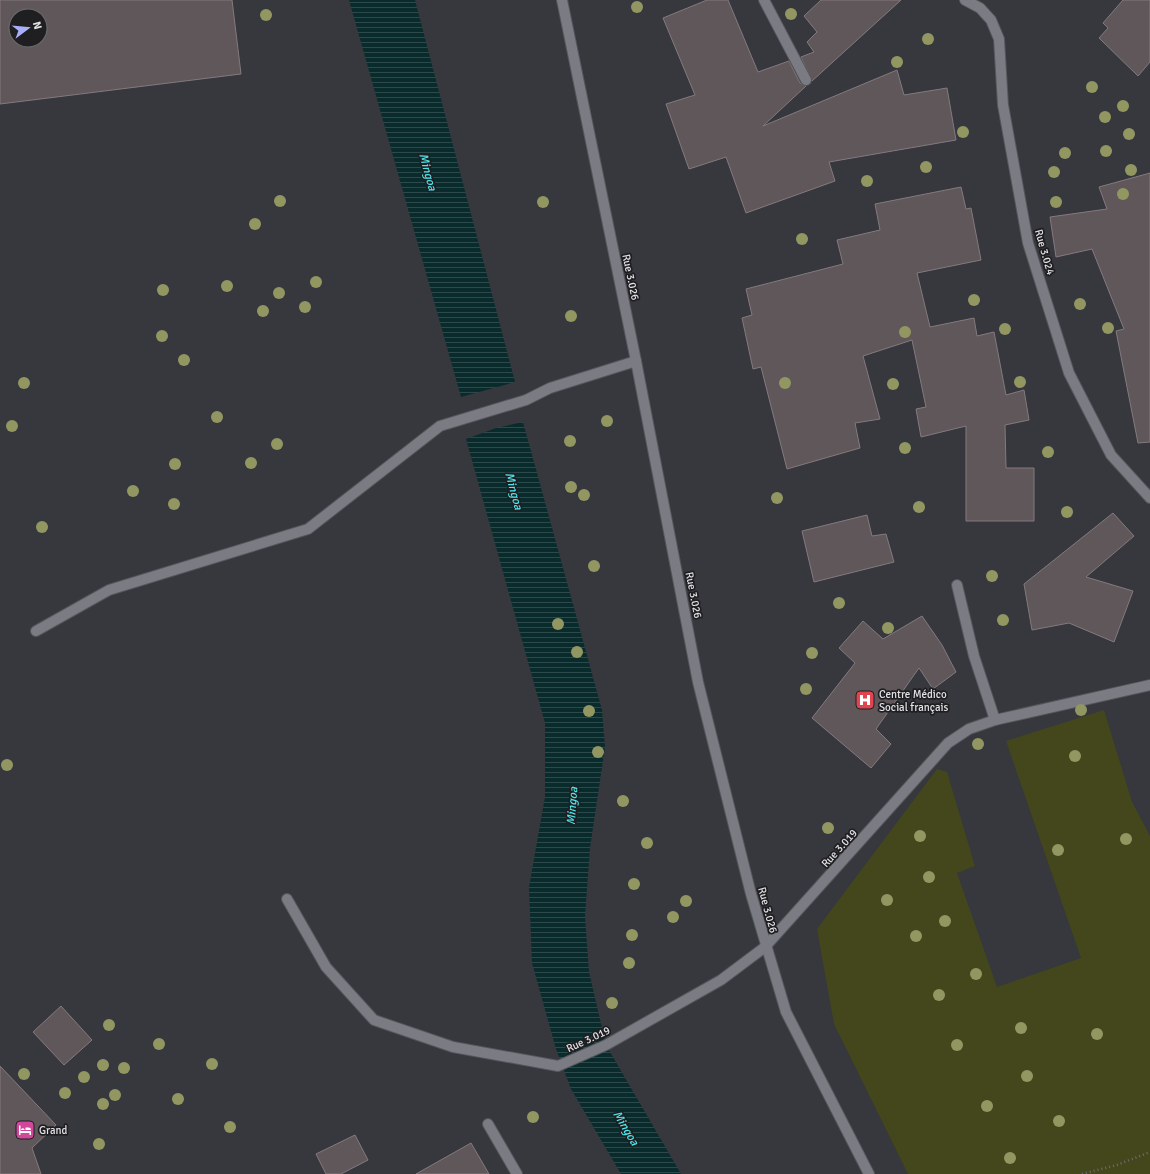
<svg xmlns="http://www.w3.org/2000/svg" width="1150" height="1174" font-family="Signika,sans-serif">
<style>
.garden{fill:#44471c}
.water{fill:url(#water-rules)}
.building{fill:#60575a;stroke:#847a7e;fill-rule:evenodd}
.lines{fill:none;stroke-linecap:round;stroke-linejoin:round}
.lane-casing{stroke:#55555b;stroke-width:12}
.street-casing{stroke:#55555b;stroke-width:12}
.path{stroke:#6d6d73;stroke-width:2.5;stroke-dasharray:1 3;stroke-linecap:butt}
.lane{stroke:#7b7b84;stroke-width:10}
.street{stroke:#7b7b84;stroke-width:10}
.tree{fill:#929762}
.labels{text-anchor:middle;stroke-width:3.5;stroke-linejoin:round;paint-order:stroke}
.street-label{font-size:11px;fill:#e2e2e7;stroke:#1f1f22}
.poi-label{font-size:11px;fill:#e2e2e7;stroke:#1f1f22;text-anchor:start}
.water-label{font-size:12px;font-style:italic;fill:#4ee6eb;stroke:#1f1f22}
</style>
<defs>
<pattern id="water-rules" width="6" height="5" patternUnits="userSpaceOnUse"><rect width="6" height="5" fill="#092b2c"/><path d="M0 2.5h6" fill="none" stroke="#2d494b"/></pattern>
</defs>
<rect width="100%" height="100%" fill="#37373e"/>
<!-- garden -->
<path class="garden" d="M1104 710 1132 802 1150 836V1174H908L834 1024 817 929 937 769 947 772 975 866 957 873 997 987 1081 958 1006 741Z"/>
<!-- water -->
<g class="water">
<path d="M349 0H415L515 382 461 397Z"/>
<path d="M523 422 602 710 605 747 590 848 585 916 589 972 606 1045 681 1174H621L571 1089 556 1049 532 963 529 887 545 797V723L466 439 496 428Z"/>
</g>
<!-- building -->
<g class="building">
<path d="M0 0H232L241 74 0 104ZM16 16H40V40H16Z"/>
<path d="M707 0H728L758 72 789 61 800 83 806 86 763 126 897 70 904 95 947 88 956 140 829 162 835 181 746 213 726 157 689 169 666 104 695 95 663 18Z"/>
<path d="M821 0H901L812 81 801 57 814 52 807 42 817 32 804 16Z"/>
<path d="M1123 0H1150V62L1138 76 1099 38 1108 28 1103 23Z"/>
<path d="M1150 173V442L1138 443 1116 331 1124 329 1092 249 1056 257 1050 217 1107 209 1099 187Z"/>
<path d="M961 187 966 209 971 208 981 260 917 273 930 327 974 318 977 336 994 332 1006 395 1024 390 1029 420 1005 425 1006 468H1034V521H966V426L921 437 916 409 926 407 912 340 863 356 880 419 855 423 860 448 787 469 761 367 753 369 742 318 752 315 746 289 843 264 837 240 880 230 875 204Z"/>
<path d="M1113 513 1134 536 1086 577 1133 591 1114 642 1069 623 1032 630 1024 584Z"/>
<path d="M867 515 872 536 886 534 894 562 814 582 802 531Z"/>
<path d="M922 616 942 645 956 672 933 689 919 668 876 729 891 744 871 768 812 718 855 663 839 648 863 621 883 639Z"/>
<path d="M61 1006 92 1040 64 1065 33 1032Z"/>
<path d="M0 1066 56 1125 32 1148 41 1174H0Z"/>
<path d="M355 1135 368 1160 341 1174H326L316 1154Z"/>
<path d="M471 1143 489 1174H416Z"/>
</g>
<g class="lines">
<!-- lane casing -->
<g class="lane-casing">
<g id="lane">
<path d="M287 899 326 967 374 1020 453 1047 558 1066 606 1045 721 980 765 947"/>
<path d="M488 1124 517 1174"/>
</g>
</g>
<!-- street casing -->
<g class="street-casing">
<g id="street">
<path d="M562 0 636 361 698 682 751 894 786 1012 869 1174"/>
<path d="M764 0 806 80"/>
<path d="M965 0 980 8 991 20 999 39 1003 105 1028 243 1069 373 1111 455 1150 498"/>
<path d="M957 585 974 656 995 720"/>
<path d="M36 631 109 590 308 529 440 426 526 400 550 388 636 361"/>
<path d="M765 947 948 743 969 729 995 720 1150 685"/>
</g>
</g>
<!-- path -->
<path class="path" d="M1082 1174 1117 1165 1150 1152"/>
<!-- lane -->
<use href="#lane" class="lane"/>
<!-- street -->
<use href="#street" class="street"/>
</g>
<!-- trees -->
<g class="tree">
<circle cx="637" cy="7" r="6"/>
<circle cx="791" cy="14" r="6"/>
<circle cx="266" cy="15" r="6"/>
<circle cx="928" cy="39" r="6"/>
<circle cx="897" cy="62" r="6"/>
<circle cx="1092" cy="87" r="6"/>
<circle cx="1123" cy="106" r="6"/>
<circle cx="1105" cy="117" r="6"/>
<circle cx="963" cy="132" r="6"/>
<circle cx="1129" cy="134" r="6"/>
<circle cx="1106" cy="151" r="6"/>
<circle cx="1065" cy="153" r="6"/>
<circle cx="926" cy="167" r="6"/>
<circle cx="1131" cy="170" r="6"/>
<circle cx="1054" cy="172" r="6"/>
<circle cx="867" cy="181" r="6"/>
<circle cx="1123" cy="194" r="6"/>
<circle cx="280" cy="201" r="6"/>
<circle cx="543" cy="202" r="6"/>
<circle cx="1056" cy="202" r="6"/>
<circle cx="255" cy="224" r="6"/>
<circle cx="802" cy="239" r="6"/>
<circle cx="316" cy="282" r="6"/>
<circle cx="227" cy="286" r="6"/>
<circle cx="163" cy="290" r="6"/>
<circle cx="279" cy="293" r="6"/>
<circle cx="974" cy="300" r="6"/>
<circle cx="1080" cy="304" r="6"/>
<circle cx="305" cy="307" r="6"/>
<circle cx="263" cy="311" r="6"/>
<circle cx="571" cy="316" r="6"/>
<circle cx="1108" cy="328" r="6"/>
<circle cx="1005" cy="329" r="6"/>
<circle cx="905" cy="332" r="6"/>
<circle cx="162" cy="336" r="6"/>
<circle cx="184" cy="360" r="6"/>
<circle cx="1020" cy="382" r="6"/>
<circle cx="24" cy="383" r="6"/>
<circle cx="785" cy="383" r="6"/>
<circle cx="893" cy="384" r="6"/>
<circle cx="217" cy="417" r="6"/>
<circle cx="607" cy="421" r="6"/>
<circle cx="12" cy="426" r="6"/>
<circle cx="570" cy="441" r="6"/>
<circle cx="277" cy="444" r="6"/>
<circle cx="905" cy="448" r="6"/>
<circle cx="1048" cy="452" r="6"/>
<circle cx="251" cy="463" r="6"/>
<circle cx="175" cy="464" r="6"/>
<circle cx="571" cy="487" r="6"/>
<circle cx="133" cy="491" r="6"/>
<circle cx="584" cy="495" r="6"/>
<circle cx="777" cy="498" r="6"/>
<circle cx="174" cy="504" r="6"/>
<circle cx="919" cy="507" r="6"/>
<circle cx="1067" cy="512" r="6"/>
<circle cx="42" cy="527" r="6"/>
<circle cx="594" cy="566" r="6"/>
<circle cx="992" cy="576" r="6"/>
<circle cx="839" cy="603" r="6"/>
<circle cx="1003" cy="620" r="6"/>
<circle cx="558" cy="624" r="6"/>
<circle cx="888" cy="628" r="6"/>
<circle cx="577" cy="652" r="6"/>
<circle cx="812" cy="653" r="6"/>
<circle cx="806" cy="689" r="6"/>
<circle cx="1081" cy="710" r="6"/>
<circle cx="589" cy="711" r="6"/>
<circle cx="978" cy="744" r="6"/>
<circle cx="598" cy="752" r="6"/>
<circle cx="1075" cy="756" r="6"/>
<circle cx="7" cy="765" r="6"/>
<circle cx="623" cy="801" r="6"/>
<circle cx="828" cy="828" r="6"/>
<circle cx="920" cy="836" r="6"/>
<circle cx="1126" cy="839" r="6"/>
<circle cx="647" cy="843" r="6"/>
<circle cx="1058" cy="850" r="6"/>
<circle cx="929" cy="877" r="6"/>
<circle cx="634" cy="884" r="6"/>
<circle cx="887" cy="900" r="6"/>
<circle cx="686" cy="901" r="6"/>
<circle cx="673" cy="917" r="6"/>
<circle cx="945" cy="921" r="6"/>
<circle cx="632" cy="935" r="6"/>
<circle cx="916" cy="936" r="6"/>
<circle cx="629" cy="963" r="6"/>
<circle cx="976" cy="974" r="6"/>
<circle cx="939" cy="995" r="6"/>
<circle cx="612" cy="1003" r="6"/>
<circle cx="109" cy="1025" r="6"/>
<circle cx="1021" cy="1028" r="6"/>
<circle cx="1097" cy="1034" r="6"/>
<circle cx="159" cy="1044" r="6"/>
<circle cx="957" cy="1045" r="6"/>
<circle cx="212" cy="1064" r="6"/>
<circle cx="103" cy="1065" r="6"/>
<circle cx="124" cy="1068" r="6"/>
<circle cx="24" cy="1074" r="6"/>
<circle cx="1027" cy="1076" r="6"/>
<circle cx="84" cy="1077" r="6"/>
<circle cx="65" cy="1093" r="6"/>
<circle cx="115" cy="1095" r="6"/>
<circle cx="178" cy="1099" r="6"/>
<circle cx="103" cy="1104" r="6"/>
<circle cx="987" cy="1106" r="6"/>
<circle cx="533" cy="1117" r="6"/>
<circle cx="1059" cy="1121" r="6"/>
<circle cx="230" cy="1127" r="6"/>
<circle cx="99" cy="1144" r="6"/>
<circle cx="1010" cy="1158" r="6"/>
</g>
<!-- icons -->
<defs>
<g id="hospital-square" transform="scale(1)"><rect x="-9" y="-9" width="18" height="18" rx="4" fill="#e0444e" stroke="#1f1f22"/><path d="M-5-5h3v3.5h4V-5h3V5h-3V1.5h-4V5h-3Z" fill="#fff"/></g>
<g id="hotel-square" transform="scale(1)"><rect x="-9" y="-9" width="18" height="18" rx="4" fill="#d1479c" stroke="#1f1f22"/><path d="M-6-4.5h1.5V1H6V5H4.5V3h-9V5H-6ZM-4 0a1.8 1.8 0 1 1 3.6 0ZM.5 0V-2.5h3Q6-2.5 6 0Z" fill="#fff"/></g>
</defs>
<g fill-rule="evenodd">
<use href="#hospital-square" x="865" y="700"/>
<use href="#hotel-square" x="25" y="1130"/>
</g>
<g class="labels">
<!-- street labels -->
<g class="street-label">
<text transform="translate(1045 252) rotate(74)" y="4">Rue 3.024</text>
<text transform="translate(631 277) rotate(78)" y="4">Rue 3.026</text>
<text transform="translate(694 595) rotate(79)" y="4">Rue 3.026</text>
<text transform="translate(839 848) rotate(-48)" y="4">Rue 3.019</text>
<text transform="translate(768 910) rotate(75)" y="4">Rue 3.026</text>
<text transform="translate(588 1039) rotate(-25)" y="4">Rue 3.019</text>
</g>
<!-- poi labels -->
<g class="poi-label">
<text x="879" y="698">Centre Médico<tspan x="879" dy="13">Social français</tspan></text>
<text x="39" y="1134">Grand</text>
</g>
<!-- water labels -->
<g class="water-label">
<text transform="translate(428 172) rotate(75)" y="4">Mingoa</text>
<text transform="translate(514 491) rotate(75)" y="4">Mingoa</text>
<text transform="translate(572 806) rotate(-86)" y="4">Mingoa</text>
<text transform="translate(626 1128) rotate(59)" y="4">Mingoa</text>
</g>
</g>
<!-- north arrow -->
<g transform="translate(28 28) rotate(74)"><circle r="19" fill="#1f1f22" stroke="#6d6d71"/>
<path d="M0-3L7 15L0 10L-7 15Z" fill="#a8b0fc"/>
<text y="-6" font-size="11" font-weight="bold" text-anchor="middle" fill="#e2e2e7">N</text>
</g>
</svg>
